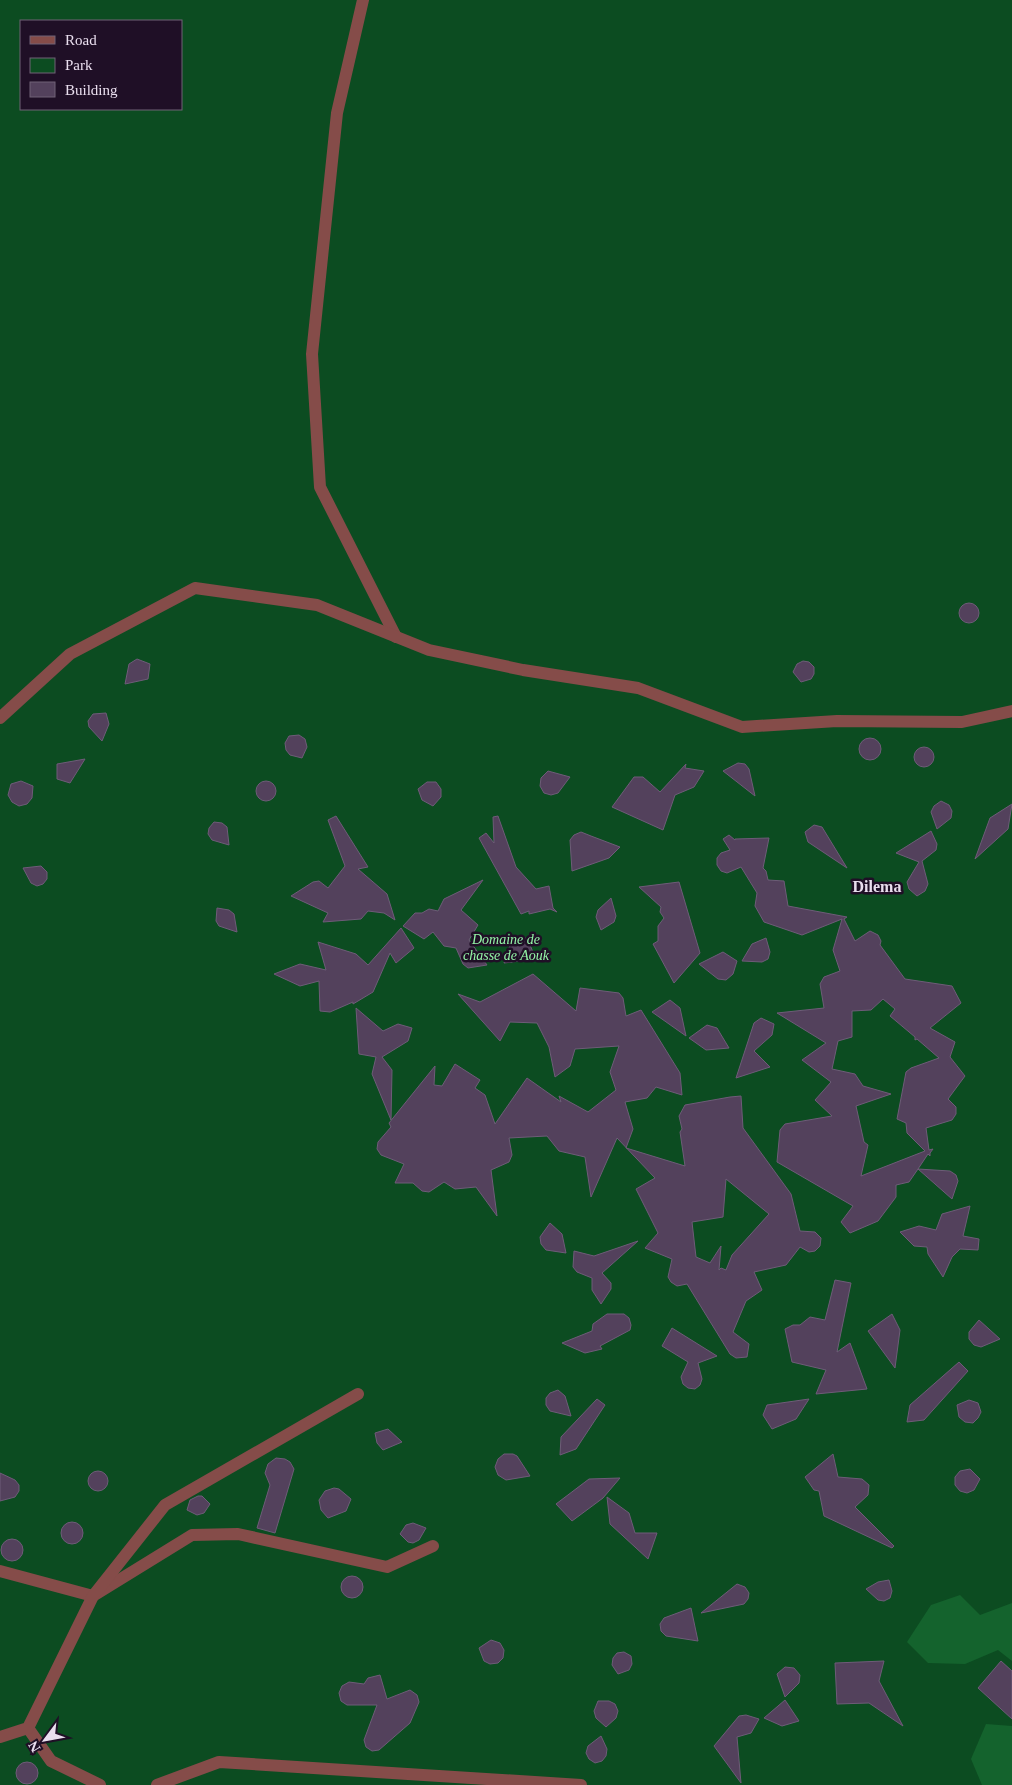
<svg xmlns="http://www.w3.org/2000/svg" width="1012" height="1785" font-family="Georgia,serif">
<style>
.green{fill:#0c4c21;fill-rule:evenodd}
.forest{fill:#14632d}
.building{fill:#53415c;stroke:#6e5c78;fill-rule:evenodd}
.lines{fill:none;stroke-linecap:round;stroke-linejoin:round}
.minor{stroke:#854c49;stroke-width:12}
.labels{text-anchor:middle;stroke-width:5;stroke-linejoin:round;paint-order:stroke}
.park-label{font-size:14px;font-style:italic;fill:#94f5a7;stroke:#1f0f26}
.quarter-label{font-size:16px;font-weight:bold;fill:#e9deee;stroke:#1f0f26}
</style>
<rect width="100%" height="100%" fill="#291830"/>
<!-- green -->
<path class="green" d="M0 0H1012V1785H0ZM21 21H181V109H21Z"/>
<!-- forest -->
<g class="forest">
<path d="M960 1595 980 1615 1012 1603V1661L998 1650 965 1664 928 1663 907 1642 931 1605Z"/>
<path d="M986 1724 1012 1726V1785H982L971 1759Z"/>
</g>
<!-- building -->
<g class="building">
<circle cx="969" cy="613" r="10"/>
<path d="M137 659 150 664 148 679 125 684 129 664Z"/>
<path d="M803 661 809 662 814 667V674L811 679 801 682 793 672 797 664Z"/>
<path d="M106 713 109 724 102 741 89 727 88 721 93 714Z"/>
<path d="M299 735 305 739 307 747 302 758 290 755 286 750 285 743 289 736Z"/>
<circle cx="870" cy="749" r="11"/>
<circle cx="924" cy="757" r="10"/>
<path d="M85 759 70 783 57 779V764Z"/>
<path d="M738 763 745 764 749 769 755 796 723 771Z"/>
<path d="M686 764 685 768 704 771 694 787 675 795 663 830 612 807 634 777H643L660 792Z"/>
<path d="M548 771 570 777 558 793 551 795 544 793 540 786 541 778Z"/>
<path d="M21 781 33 786 32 798 27 804 19 806 12 802 8 795 11 784Z"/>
<circle cx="266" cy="791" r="10"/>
<path d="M427 782H436L441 789V797L433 806 422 800 418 789Z"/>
<path d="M941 801 949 805 952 811 951 818 937 829 931 812 934 806Z"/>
<path d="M1012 804 1008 829 975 859 990 818Z"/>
<path d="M336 816 368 867 358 869 387 894 395 920 384 913 368 911 361 919 323 922 328 913 291 896 313 882 319 881 328 888 345 866 328 820Z"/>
<path d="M498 816 516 867 536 889 549 886 553 908 557 912 550 909 529 914V911L521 914 479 838 486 833 494 843 493 817Z"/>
<path d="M214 822 222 823 227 827 229 845 212 840 208 834 209 828Z"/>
<path d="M814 825 822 827 847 868 808 842 805 832Z"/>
<path d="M931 831 937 844 936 850 922 861 928 884 925 891 917 896 909 889 907 882 919 862 896 853Z"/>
<path d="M581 832 591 836 620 847 609 858 572 871 570 840 574 835Z"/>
<path d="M729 835 735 840V839L769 838 763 868 766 871 768 880 784 881 788 906 847 917 844 919 855 941 870 931 878 935 881 941 880 945 905 979 952 986 961 1003 930 1028 955 1042 950 1057 965 1076 948 1099 956 1107V1114L952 1120 926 1128 929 1150 933 1149 930 1153V1156L928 1154 918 1169 950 1171 956 1175 958 1181 952 1199 918 1169 909 1182 896 1185V1197L878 1221 850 1233 841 1222 853 1206 777 1162 780 1130 785 1124 832 1116 815 1100 831 1082 802 1060 826 1043 777 1013 824 1008 820 984 824 977 840 971 833 950 842 919 802 935 764 922 755 906 757 893 741 867 727 873 721 871 717 865V858L721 853 730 850 723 839ZM883 999 895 1009 890 1016 915 1037V1040L917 1039 939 1058 911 1068 906 1072 897 1119 906 1123 907 1133 925 1151 861 1176 868 1145 864 1142 856 1106 891 1094 863 1086 855 1074 832 1069 838 1041 852 1037V1011L871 1010Z"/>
<path d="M41 866 47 872V879L43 884 37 886 31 883 23 868Z"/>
<path d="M483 880 461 910 478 925 469 940 487 965 468 968 463 964 456 948 444 946 433 932 424 939 403 926 415 913H422L429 909 438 911 444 899Z"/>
<path d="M679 882 700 953 674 983 653 944 658 941V926L664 918 660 912 661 907 639 887Z"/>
<path d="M611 898 616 916 614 922 601 930 596 917 598 910Z"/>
<path d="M217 908 229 910 234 914 237 932 219 926 216 921Z"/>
<path d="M401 928 414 948 396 963 390 953 373 992 353 1004V1002L330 1012 320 1011 319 981 300 986 274 974 300 964 326 970 318 942 356 954 368 965Z"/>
<path d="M527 938 536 959 504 963 511 942 516 939Z"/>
<path d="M766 938 770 952 768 959 762 962 742 961 752 944Z"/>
<path d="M723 952 737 961 733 974 726 980 718 979 699 964Z"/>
<path d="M533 974 576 1011 580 988 619 993 623 998 626 1016 641 1010 680 1073 682 1095 656 1087 647 1098 625 1102 633 1129 626 1148 685 1166 680 1132 682 1129 679 1116 685 1105 730 1097 741 1096 743 1128 791 1194 800 1231 815 1232 821 1238 820 1246 815 1251 809 1252 800 1247 786 1265 754 1272 762 1290 746 1301 733 1332 749 1344 747 1357 736 1358 730 1354 687 1284 677 1286 671 1282 668 1277 672 1259 645 1248 658 1233 636 1189 655 1178 617 1138 591 1197 585 1157 559 1151 547 1136 509 1138 512 1155 509 1162 491 1170 497 1216 476 1187 455 1189 444 1182 429 1192 422 1191 413 1183H395L404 1164 381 1155 377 1149 378 1142 391 1127 389 1123 435 1066 434 1085 442 1086 455 1064 480 1080 475 1088 485 1095 495 1124 527 1078 561 1102 559 1096 588 1112 616 1090 610 1072 619 1046 575 1049 570 1066 555 1077 549 1047 537 1023 510 1022 500 1041 458 994 480 1002ZM726 1179 769 1214 732 1255 726 1270 721 1268 719 1270 721 1246 710 1263 696 1257 692 1222 723 1217Z"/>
<path d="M670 1000 680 1008 686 1036 652 1012Z"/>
<path d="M356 1008 383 1031 398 1024 412 1028 408 1041 382 1057 392 1070 391 1120 372 1074 376 1057 359 1054Z"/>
<path d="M761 1018 774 1024 772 1035 754 1051 770 1067 736 1078 754 1023Z"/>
<path d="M707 1025 717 1028 729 1048 706 1050 689 1038Z"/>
<path d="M970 1206 963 1236 979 1239 978 1250 960 1249 952 1257 943 1277 928 1254 927 1247 914 1246 900 1232 919 1226 936 1230 942 1214Z"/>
<path d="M550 1223 562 1234 566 1253 546 1250 541 1244 540 1237Z"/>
<path d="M638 1241 602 1273 611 1283V1289L601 1304 592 1290V1278L577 1272 573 1267 574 1251 594 1256Z"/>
<path d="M835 1280 851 1283 837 1352 850 1343 867 1389 816 1394 826 1370 792 1362 785 1329 793 1325H800L810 1317 825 1320Z"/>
<path d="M607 1314H624L629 1318 631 1325 630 1330 600 1346 602 1349 585 1353 562 1343 592 1331 593 1324Z"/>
<path d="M892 1314 900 1330 895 1368 868 1331Z"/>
<path d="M979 1320 1000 1339 981 1347 974 1345 969 1339V1332Z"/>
<path d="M672 1328 717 1356 698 1363 702 1379 700 1385 695 1389 688 1388 683 1384 681 1377 688 1362 662 1346Z"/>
<path d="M959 1362 968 1371 924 1420 907 1422 910 1405Z"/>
<path d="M558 1390 565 1396 571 1416 550 1411 546 1405V1398L550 1393Z"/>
<path d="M597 1399 605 1405 576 1449 560 1455 561 1437Z"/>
<path d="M809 1399 796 1419 772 1429 763 1415 767 1405Z"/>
<path d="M969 1400 978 1403 981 1412 978 1418 973 1423 965 1422 959 1417 957 1405Z"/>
<path d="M388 1429 402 1442 383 1450 377 1443 375 1433Z"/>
<path d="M504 1454H513L517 1456 530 1476 506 1480 498 1475 495 1467 498 1459Z"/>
<path d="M833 1454 838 1477 862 1479 869 1485 868 1495 855 1507 894 1546 892 1548 824 1516 819 1491 814 1490 805 1477Z"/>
<path d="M276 1458 285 1459 290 1462 294 1469 275 1533 257 1528 270 1485 265 1473 268 1464Z"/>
<path d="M970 1469 980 1479 974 1490 967 1493 960 1491 955 1485V1477L960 1471Z"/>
<circle cx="98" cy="1481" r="10"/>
<path d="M0 1473 15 1480 19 1485V1491L15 1497 0 1501Z"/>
<path d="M620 1478 603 1498 572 1521 556 1504 589 1479Z"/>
<path d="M334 1488 339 1489 351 1499 346 1511 328 1518 321 1510 319 1500 325 1491Z"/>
<path d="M198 1496H202L210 1504 204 1513 197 1515 187 1510 190 1500Z"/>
<path d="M607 1497 629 1513 635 1533H657L648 1559 610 1524Z"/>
<circle cx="72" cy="1533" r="11"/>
<path d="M413 1523 426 1528 419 1540 413 1543 408 1542 400 1534 406 1525Z"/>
<circle cx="12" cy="1550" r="11"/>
<circle cx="352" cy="1587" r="11"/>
<path d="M889 1580 892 1591 890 1598 884 1601 878 1600 866 1589 878 1582Z"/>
<path d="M737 1584 745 1587 749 1593 748 1599 744 1604 701 1613Z"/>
<path d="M691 1608 698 1641 666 1636 661 1631 660 1624 664 1618Z"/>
<path d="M491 1640 500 1643 504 1650 503 1658 498 1663 490 1664 484 1661 479 1648Z"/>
<path d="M624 1652 631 1656 632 1664 629 1670 618 1674 612 1665 613 1658 617 1653Z"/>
<path d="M884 1661 879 1681 903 1726 869 1703 837 1704 835 1663Z"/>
<path d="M1001 1661 1012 1671V1719L978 1688Z"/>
<path d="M785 1667 794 1668 800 1675 799 1683 785 1697 777 1674Z"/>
<path d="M380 1675 387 1699 410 1690 417 1695 419 1702 410 1723 379 1750 372 1751 366 1747 364 1740 377 1705H347L341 1701 339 1693 342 1686 349 1682 364 1684 368 1678Z"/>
<path d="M785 1700 799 1721 782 1726 764 1718Z"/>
<path d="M598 1701H609L615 1704 618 1711 616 1718 606 1727 596 1718 594 1711Z"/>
<path d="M746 1715 759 1719 751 1733 737 1737 741 1783 714 1746 739 1716Z"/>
<path d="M601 1736 607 1749 606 1756 602 1761 595 1763 589 1759 586 1753 588 1746Z"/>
<circle cx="27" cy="1773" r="11"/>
</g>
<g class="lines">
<!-- minor -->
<g class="minor">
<path d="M363 0 337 113 312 354 320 487 396 637"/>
<path d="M0 718 70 654 195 588 317 605 429 650 523 670 638 688 742 727 837 721 962 722 1012 711"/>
<path d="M0 1571 93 1596 192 1535 238 1534 387 1567 433 1546"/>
<path d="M28 1728 51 1761 100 1785"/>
<path d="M0 1737 28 1728 93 1596 165 1505 358 1394"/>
<path d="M157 1785 219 1762 581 1785"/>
</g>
</g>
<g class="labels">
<!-- park labels -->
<g class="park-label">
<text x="506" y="944">Domaine de<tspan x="506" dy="16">chasse de Aouk</tspan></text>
</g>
<!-- quarter labels -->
<g class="quarter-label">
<text x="877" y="892">Dilema</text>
</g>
</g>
<!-- legend -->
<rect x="20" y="20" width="162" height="90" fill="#1f0f26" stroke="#706276"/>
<rect x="30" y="36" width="25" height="8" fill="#854c49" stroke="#706276"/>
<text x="65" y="45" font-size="15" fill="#e9deee">Road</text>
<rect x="30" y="58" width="25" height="15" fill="#0c4c21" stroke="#706276"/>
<text x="65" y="70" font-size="15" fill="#e9deee">Park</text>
<rect x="30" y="82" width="25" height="15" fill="#53415c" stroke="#706276"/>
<text x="65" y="95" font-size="15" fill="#e9deee">Building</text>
<!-- north arrow -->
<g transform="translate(45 1740) rotate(238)" stroke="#1f0f26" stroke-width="4" paint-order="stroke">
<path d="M0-4L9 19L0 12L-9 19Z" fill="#e9deee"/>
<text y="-8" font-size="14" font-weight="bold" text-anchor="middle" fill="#e9deee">N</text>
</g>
</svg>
